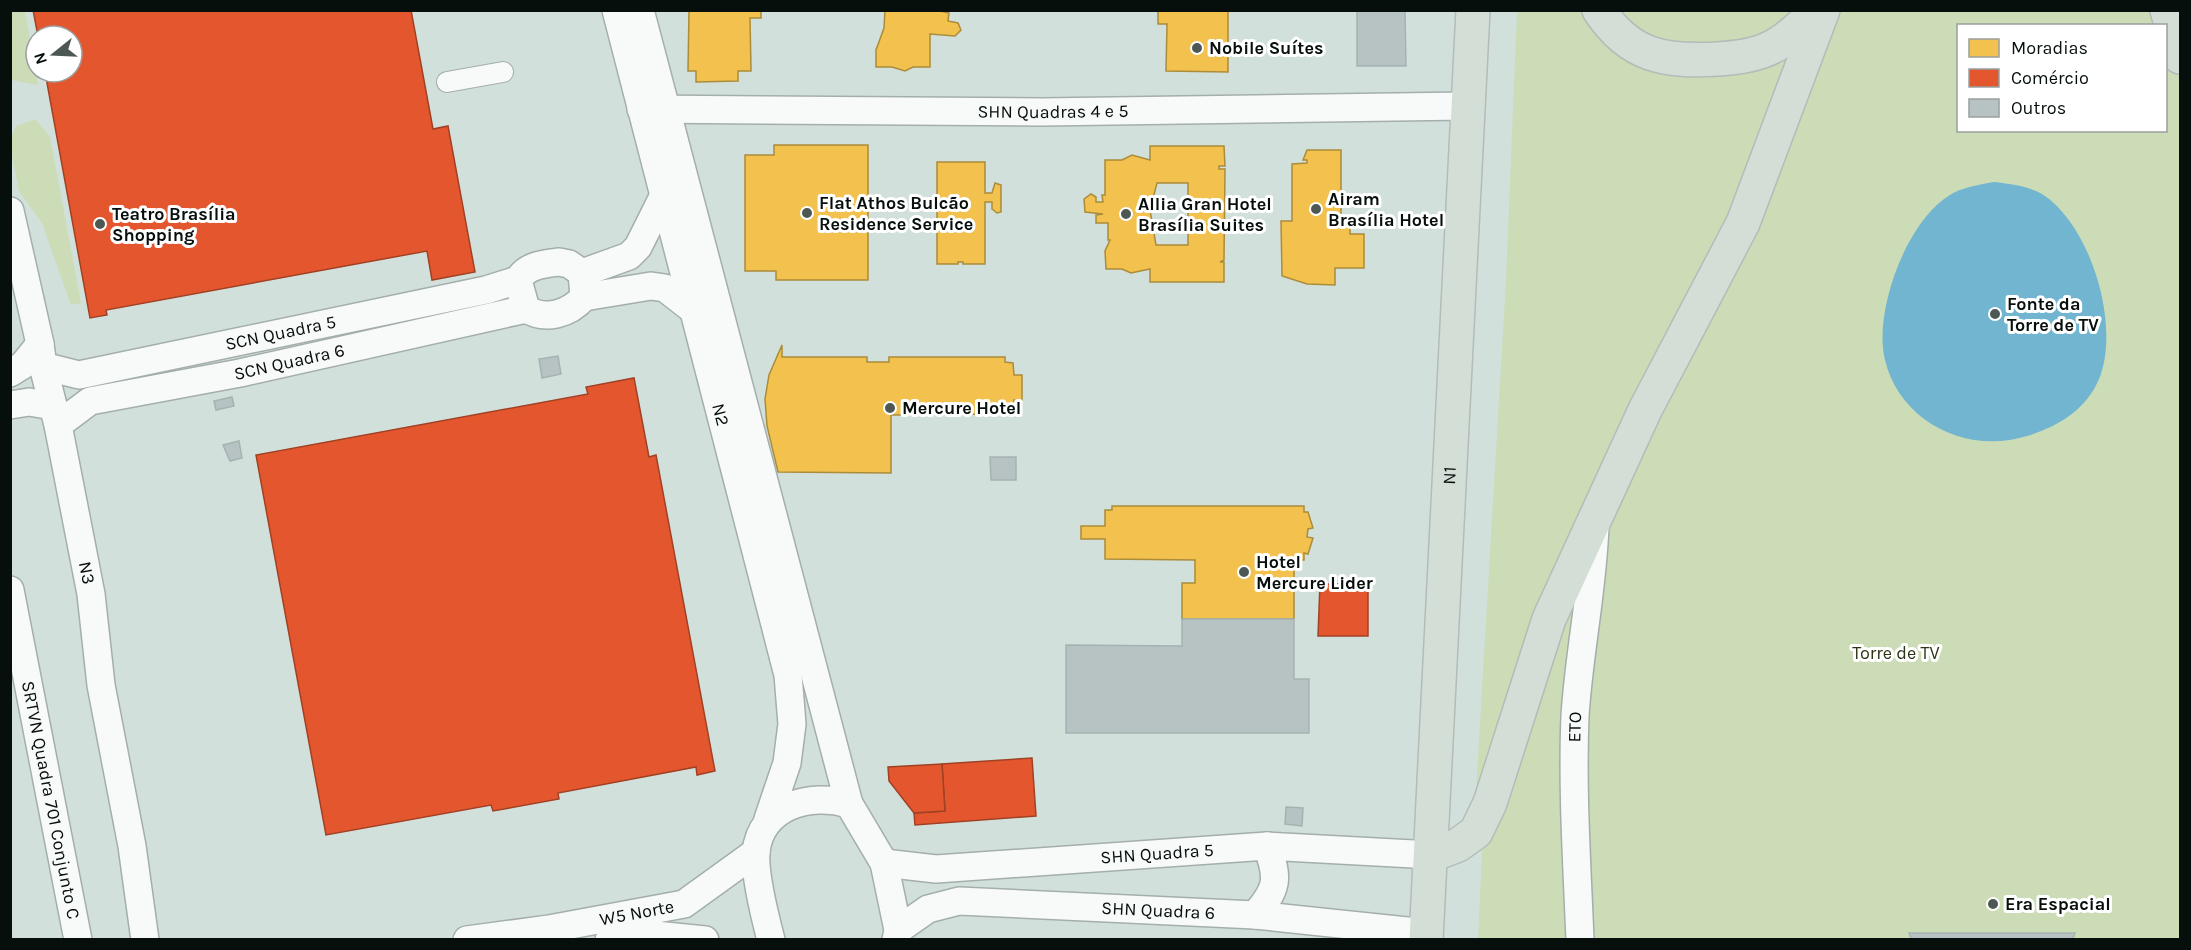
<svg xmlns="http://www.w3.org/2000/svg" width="2191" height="950" font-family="Karla,sans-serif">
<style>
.green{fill:#cbdcb6;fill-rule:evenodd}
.water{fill:#71b5d0}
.homes{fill:#f2c14e;stroke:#ab8c3a;stroke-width:1.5;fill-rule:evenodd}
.shops{fill:#e4572e;stroke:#a14124;stroke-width:1.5}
.building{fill:#b7c3c2;stroke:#a6b2b1;stroke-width:1.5}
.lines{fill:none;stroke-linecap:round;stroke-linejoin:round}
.street-casing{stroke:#a4aeac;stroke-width:22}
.secondary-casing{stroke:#a4aeac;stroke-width:30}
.highway-casing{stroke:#b4bbb9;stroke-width:36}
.street{stroke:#f8fafa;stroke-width:20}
.secondary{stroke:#f8fafa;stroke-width:27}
.highway{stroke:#d3dfd6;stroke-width:33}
.poi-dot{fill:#4d5855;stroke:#fff;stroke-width:2}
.labels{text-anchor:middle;stroke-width:6;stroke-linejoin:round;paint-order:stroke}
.poi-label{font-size:18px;font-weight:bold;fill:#060f0c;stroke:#fff;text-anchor:start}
.street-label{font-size:18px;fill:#060f0c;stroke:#fff}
.park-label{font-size:18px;fill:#2c3413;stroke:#fff}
</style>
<rect width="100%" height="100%" fill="#d2e0dc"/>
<!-- green -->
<g class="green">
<path d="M10 11H25L38 85 11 80Z"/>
<path d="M1517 11H2180V939H1478L1485 788 1474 826 1506 280ZM1958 26H2166V130H1958Z"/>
<path d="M35 119 50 137 81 303 71 305 42 223 19 191 11 151V138L16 126Z"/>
</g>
<!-- water -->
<path class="water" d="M1994 182C2010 184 2028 186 2042 194 2091 225 2121 326 2099 379 2086 410 2057 427 2027 436 1967 455 1900 422 1885 360 1873 312 1906 224 1947 197 1961 187 1978 185 1994 182Z"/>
<!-- homes -->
<g class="homes">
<path d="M689 10H761V18H750L751 71H738V81L696 82V71H688Z"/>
<path d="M936 10 949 13 948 21 958 23 961 30 955 36 930 34V67H913L905 71 892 67H876V50L884 28 885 10Z"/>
<path d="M1158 10H1228V72L1166 71 1167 24H1158Z"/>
<path d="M774 145H868V280H776V271H745V155H774Z"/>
<path d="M1150 146H1224L1225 166H1219V169H1225L1224 260 1220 262H1224V282H1150V269L1131 273 1122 269H1106L1105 251 1110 240H1108V223H1096V215L1103 214 1085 212 1084 199 1091 194 1096 197V202H1103L1102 195H1105V160H1122L1132 155 1150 160ZM1157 183H1188V245H1156L1150 210Z"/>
<path d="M1307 150H1341V221L1342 218 1350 221V234H1364V268H1335V285L1307 284 1282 276 1281 221H1292V164L1307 163V160H1303Z"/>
<path d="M937 162H985V193H992L995 183 1001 185V212L997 213 992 209V202H985V264H963V262H958V264H937Z"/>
<path d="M782 345V357H867V362H889V357H1005V362L1013 363 1014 375H1022V400H1014L1013 410H1005V414L891 415V473L778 472 767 426 765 399 769 375Z"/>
<path d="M1112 506H1304V512H1308L1313 528 1308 529 1307 537 1313 538 1308 554 1304 553V560H1294V619H1182V583H1195V560L1105 559V539H1081V526H1105V510H1112Z"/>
</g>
<!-- shops -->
<g class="shops">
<path d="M33 10H411L433 129 448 126 475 272 432 280 427 251 106 310 107 315 90 318 45 72H72V36H38Z"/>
<path d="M634 378 649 457 656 455 715 771 697 775 696 767 558 793 559 799 493 811 491 805 326 835 256 455 588 394 586 387Z"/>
<path d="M1320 584H1368V636H1318Z"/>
<path d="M1032 758 1036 816 915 825 914 813 945 811 942 764Z"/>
<path d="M942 764 945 811 914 813 889 781 888 767Z"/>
</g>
<!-- building -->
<g class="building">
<path d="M1357 10H1405L1406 66H1357Z"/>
<path d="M558 356 561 374 542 378 539 359Z"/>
<path d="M232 397 234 406 216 410 214 401Z"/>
<path d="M239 441 242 458 230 461 223 445Z"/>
<path d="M990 457H1016V480H991Z"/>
<path d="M1182 619H1294V679H1309V733H1066V645L1182 646Z"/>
<path d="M1286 807 1303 808 1302 826 1285 824Z"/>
<path d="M1909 933H2075L2072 940H1912Z"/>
</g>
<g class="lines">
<!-- street casing -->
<g class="street-casing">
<path id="street" d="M447 82 503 72"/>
</g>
<!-- secondary casing -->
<g class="secondary-casing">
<g id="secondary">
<path id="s1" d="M616 10 788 675 792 724 787 763 768 819"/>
<path d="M640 10 849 804"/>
<path id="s2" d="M641 109 1042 112 1466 106"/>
<path id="s3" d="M10 211 40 344 43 366 58 425 91 594 101 685 132 846 145 940"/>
<path d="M559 262 569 264 582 273 584 297C569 314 546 321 526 309L518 280C527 265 543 264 559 262Z"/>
<path d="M582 273 629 256 638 247 663 197"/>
<path d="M584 297 651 286 665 288 692 309"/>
<path id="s4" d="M43 366 79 375 486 290 518 280"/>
<path d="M10 373 23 365 40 344"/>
<path d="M10 405 29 402 53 406"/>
<path id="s5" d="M58 425 90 401 240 373 526 309"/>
<path id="s6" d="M10 590 78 940"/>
<path id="s7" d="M884 863 936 869 1267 846 1432 855"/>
<path d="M1255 915C1278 888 1279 879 1267 846"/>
<path id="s8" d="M898 930 928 909 959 901 1255 915 1426 933"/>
<path id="s9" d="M467 940 549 929 684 904 756 852"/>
<path d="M609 940 645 934 705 940"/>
<path d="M771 940C765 917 754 874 756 852 761 806 810 792 849 804L884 863 898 930 896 940"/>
<path id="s10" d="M1580 940C1577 865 1572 790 1575 716 1579 652 1593 589 1595 525"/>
</g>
</g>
<!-- highway casing -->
<g class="highway-casing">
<g id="highway">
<path d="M1599 10C1630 57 1665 62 1718 59 1735 58 1757 55 1772 47 1789 39 1804 22 1819 10"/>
<path d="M2167 10 2180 57"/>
<path d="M1432 855 1458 845 1476 832 1490 803 1549 619 1645 410 1743 223 1823 10"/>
<path id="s11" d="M1426 940 1473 10"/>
</g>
</g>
<!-- street -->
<use href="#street" class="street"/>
<!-- secondary -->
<use href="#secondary" class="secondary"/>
<!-- highway -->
<use href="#highway" class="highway"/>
</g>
<!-- markers -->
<g class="poi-dot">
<circle cx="1197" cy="48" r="6"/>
<circle cx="1316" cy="209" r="6"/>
<circle cx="807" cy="213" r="6"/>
<circle cx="1126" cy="214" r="6"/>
<circle cx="100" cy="224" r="6"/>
<circle cx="1995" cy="314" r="6"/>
<circle cx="890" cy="408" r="6"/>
<circle cx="1244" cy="572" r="6"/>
<circle cx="1993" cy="904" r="6"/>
</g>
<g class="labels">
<!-- poi labels -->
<g class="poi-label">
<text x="1209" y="54">Nobile Suítes</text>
<text x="1328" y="205">Airam<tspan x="1328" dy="21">Brasília Hotel</tspan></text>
<text x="819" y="209">Flat Athos Bulcão<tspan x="819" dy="21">Residence Service</tspan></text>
<text x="1138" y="210">Allia Gran Hotel<tspan x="1138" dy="21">Brasília Suites</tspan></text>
<text x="112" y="220">Teatro Brasília<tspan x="112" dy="21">Shopping</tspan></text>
<text x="2007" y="310">Fonte da<tspan x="2007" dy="21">Torre de TV</tspan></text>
<text x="902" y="414">Mercure Hotel</text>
<text x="1256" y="568">Hotel<tspan x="1256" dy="21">Mercure Lider</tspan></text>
<text x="2005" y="910">Era Espacial</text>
</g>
<!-- street labels -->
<g class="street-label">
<text dy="6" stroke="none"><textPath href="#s2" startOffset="412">SHN Quadras 4 e 5</textPath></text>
<text dy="6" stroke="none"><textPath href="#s4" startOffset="243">SCN Quadra 5</textPath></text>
<text dy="6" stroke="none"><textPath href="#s5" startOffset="243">SCN Quadra 6</textPath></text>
<text dy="6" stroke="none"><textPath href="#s1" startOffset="418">N2</textPath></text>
<text dy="6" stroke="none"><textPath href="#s11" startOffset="465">N1</textPath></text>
<text dy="6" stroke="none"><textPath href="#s3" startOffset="370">N3</textPath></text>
<text dy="6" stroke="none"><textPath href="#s10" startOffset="213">ETO</textPath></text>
<text dy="6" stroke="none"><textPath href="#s6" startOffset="214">SRTVN Quadra 701 Conjunto C</textPath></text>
<text dy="6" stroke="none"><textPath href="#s7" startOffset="274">SHN Quadra 5</textPath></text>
<text dy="6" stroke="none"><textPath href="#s8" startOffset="268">SHN Quadra 6</textPath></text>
<text dy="6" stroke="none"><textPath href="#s9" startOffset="172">W5 Norte</textPath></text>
</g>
<!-- park labels -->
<g class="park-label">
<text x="1896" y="659">Torre de TV</text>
</g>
</g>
<!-- border -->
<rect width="2191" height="950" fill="none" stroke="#060f0c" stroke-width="24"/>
<!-- legend -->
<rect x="1957" y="24" width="210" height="108" fill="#ffffff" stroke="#9b9f9e" stroke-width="1.5"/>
<rect x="1969" y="39" width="30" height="18" fill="#f2c14e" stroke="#9b9f9e" stroke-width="1.5"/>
<text x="2011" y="54" font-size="18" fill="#060f0c">Moradias</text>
<rect x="1969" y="69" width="30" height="18" fill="#e4572e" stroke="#9b9f9e" stroke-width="1.5"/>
<text x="2011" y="84" font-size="18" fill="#060f0c">Comércio</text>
<rect x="1969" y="99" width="30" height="18" fill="#b7c3c2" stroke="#9b9f9e" stroke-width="1.5"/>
<text x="2011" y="114" font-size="18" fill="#060f0c">Outros</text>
<!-- north arrow -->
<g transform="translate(54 54) rotate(252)"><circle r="28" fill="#ffffff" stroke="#9b9f9e" stroke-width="1.5"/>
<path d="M0-4.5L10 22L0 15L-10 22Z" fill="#4d5855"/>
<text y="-9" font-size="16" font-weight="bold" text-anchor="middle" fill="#060f0c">N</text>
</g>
</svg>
